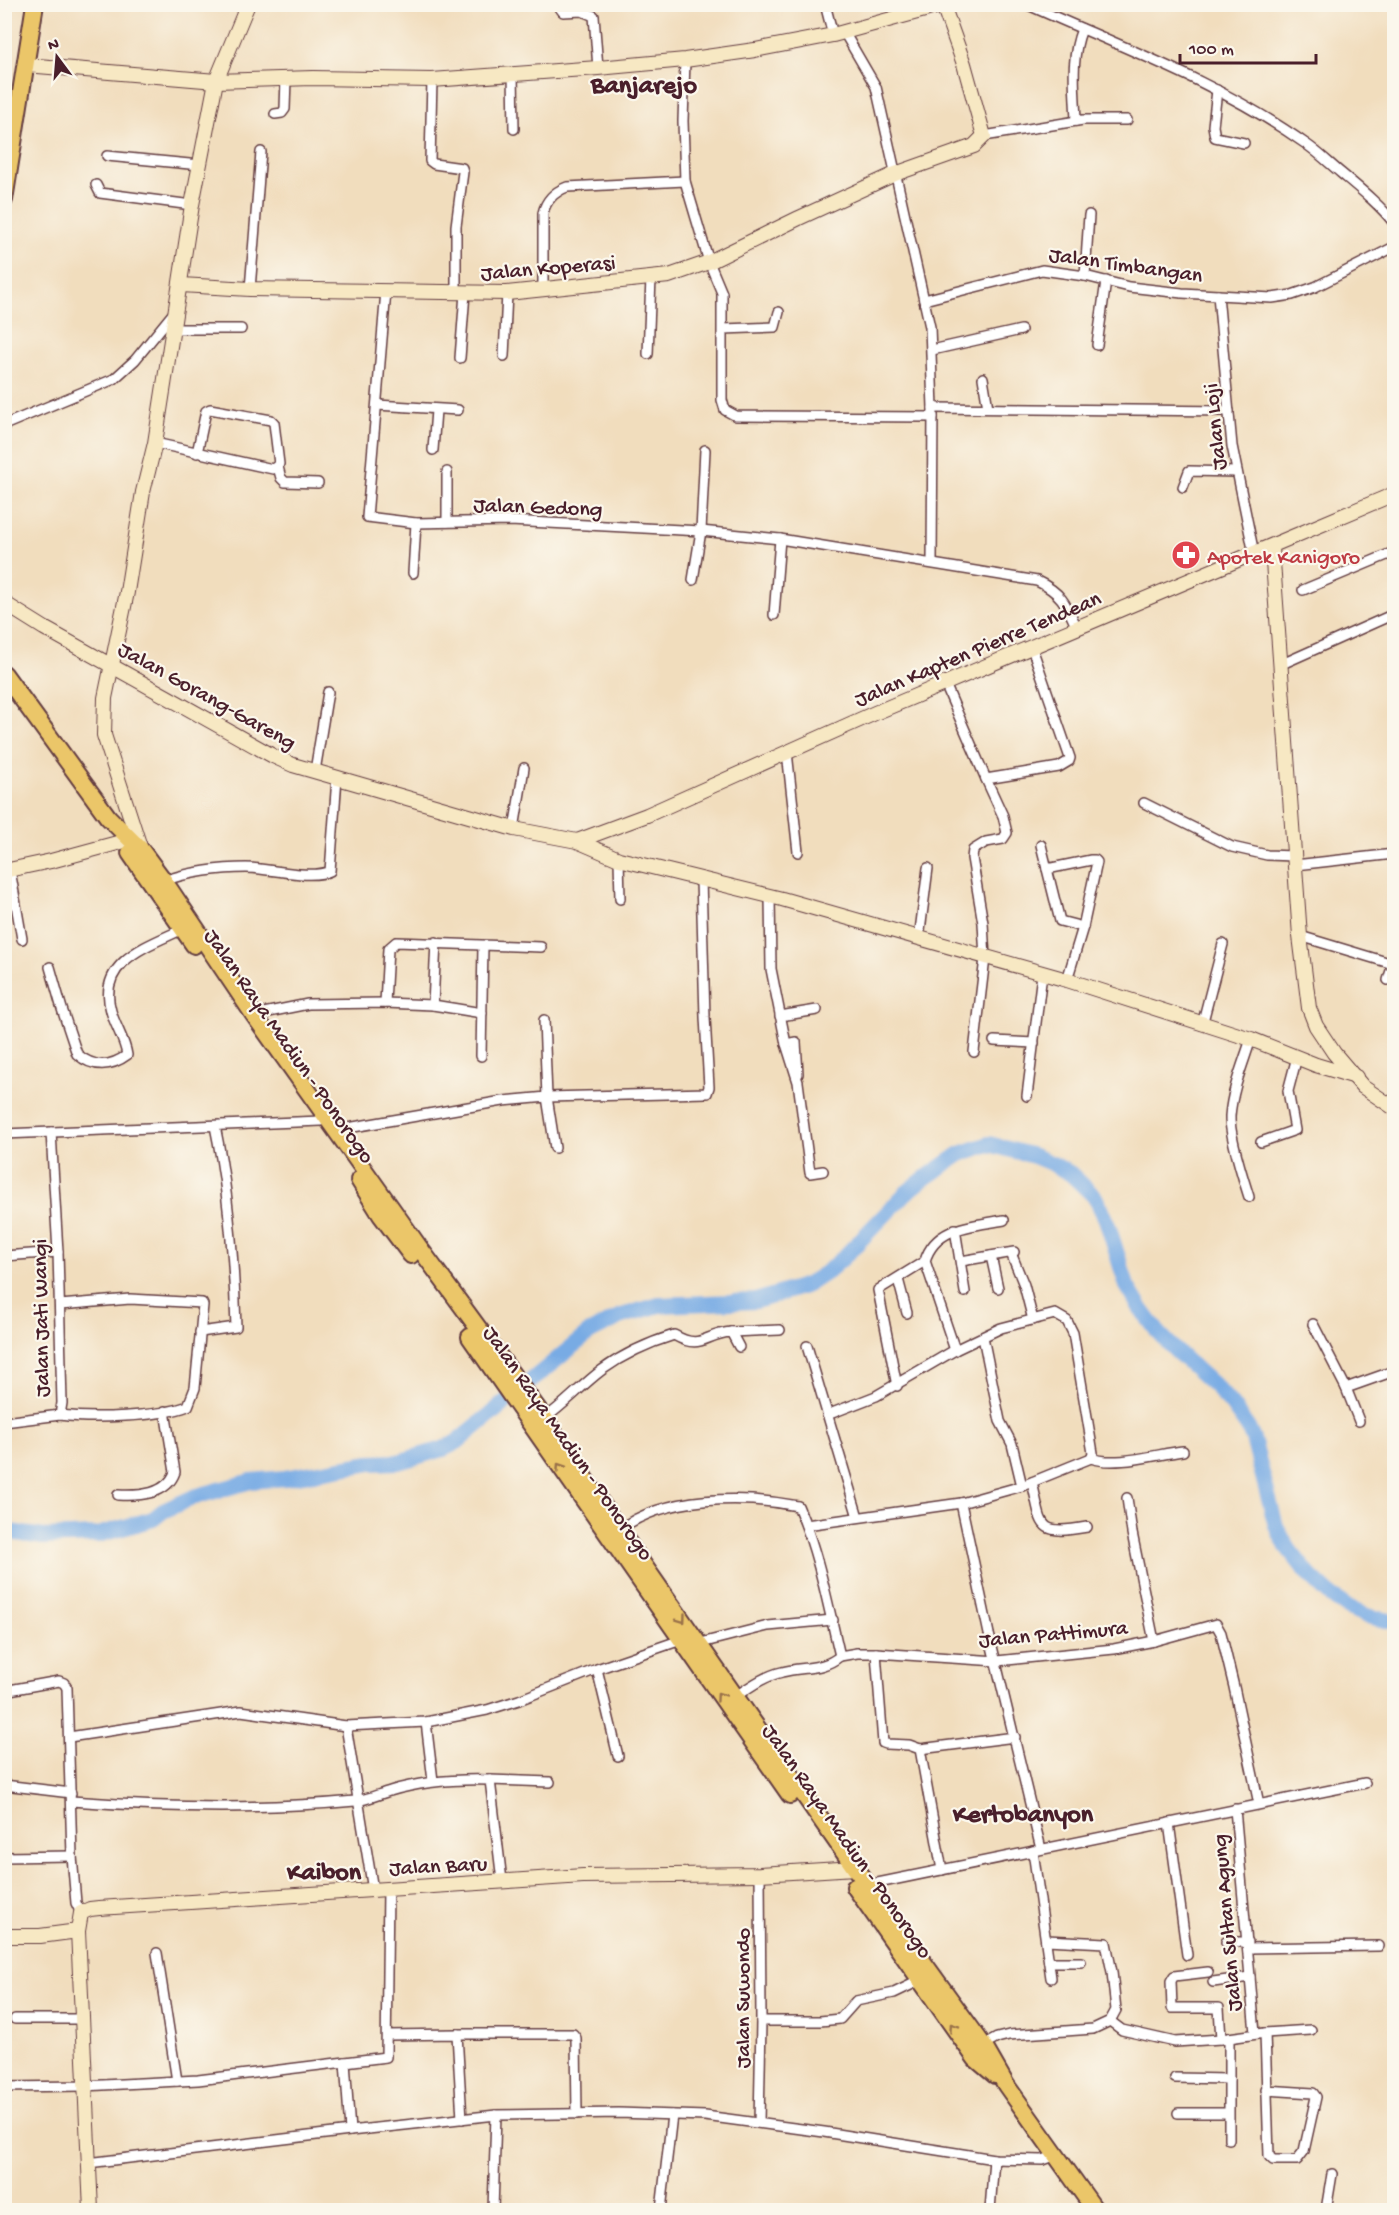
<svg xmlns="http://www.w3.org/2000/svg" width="1399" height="2215" font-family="'Gochi Hand',sans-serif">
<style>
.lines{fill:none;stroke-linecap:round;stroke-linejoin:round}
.river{stroke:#78abe4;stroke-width:16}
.street-casing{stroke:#633c41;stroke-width:12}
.secondary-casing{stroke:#633c41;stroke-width:16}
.highway-casing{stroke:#633c41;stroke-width:20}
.street{stroke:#fff;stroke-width:9}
.secondary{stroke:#f7e8c3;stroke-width:14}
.highway{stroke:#ebc669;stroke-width:16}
.oneway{stroke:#9a724a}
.labels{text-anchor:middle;stroke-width:4.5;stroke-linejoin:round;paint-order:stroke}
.street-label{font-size:22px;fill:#4a1f2b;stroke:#fbf7ec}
.health-label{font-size:22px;fill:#be3a42;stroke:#fbf7ec;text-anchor:start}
.quarter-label{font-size:26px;font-weight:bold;fill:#4a1f2b;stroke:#fbf7ec}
</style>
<rect width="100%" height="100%" fill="#fbf7ec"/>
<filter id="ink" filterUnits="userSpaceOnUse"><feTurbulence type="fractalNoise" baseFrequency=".0167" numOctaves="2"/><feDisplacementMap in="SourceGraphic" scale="12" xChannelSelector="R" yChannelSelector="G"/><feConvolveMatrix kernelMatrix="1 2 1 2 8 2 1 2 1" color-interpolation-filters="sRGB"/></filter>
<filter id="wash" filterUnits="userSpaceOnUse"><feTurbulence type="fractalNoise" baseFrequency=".008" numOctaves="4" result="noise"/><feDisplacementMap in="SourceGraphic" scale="24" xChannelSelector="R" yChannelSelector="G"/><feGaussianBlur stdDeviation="1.35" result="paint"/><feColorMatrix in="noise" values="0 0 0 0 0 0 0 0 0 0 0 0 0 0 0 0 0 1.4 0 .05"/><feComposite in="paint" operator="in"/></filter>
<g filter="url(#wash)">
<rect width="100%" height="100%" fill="#f1ddbd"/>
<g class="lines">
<!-- river -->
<path class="river" d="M4 1531 43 1537 98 1535 153 1519 163 1511 194 1497 251 1481 285 1478 370 1463 398 1462 443 1449 457 1442 480 1423 590 1332 622 1316 659 1305 756 1301 807 1285 827 1272 844 1257 906 1193 925 1178 960 1154 989 1144 1034 1156 1053 1164 1071 1174 1095 1197 1106 1219 1127 1286 1139 1306 1158 1332 1175 1350 1216 1387 1231 1404 1248 1428 1253 1439 1276 1526 1287 1547 1310 1576 1329 1594 1348 1608 1367 1616 1394 1622"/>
</g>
</g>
<g filter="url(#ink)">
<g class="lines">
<!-- street casing -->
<g class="street-casing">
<g id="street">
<path d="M557 4 563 12 582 11 594 16 598 68"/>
<path d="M825 4 833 35"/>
<path d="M1026 4C1121 47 1221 83 1306 144 1319 153 1330 164 1341 173 1360 189 1379 204 1394 223"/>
<path d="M844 32 876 87 930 327 933 408 932 563"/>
<path d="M685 60 683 121 685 181 709 262 722 293V400L725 410 736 416 933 417"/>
<path d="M513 74 514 129"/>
<path d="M432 80 430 161 434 164 462 168 463 172 456 226V293"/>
<path d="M1217 90 1213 126 1215 137 1244 143"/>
<path d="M275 114 282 113 285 109 286 78"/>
<path d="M1076 121C1075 91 1070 58 1082 29"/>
<path d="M984 136 1083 120H1127"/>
<path d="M107 156 200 165"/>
<path d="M96 185 100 193 192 205"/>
<path d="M1085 276 1089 215"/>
<path d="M250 289 261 152"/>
<path d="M543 289V213C546 200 554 192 567 187L685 181"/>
<path d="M386 291 367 517 416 523 510 521 701 531 780 539 1037 581C1062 593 1066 604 1077 628"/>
<path d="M1218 295 1232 446 1254 554"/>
<path d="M924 300 1042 270 1085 276 1129 287 1182 293 1272 298 1292 295 1315 287 1394 247"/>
<path d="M174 329H241"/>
<path d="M723 329 775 327 779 312"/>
<path d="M1097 345 1106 281"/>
<path d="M932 350 1021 330"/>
<path d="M648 354 651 278"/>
<path d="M504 356 507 293"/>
<path d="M460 358 465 293"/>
<path d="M983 378 988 408"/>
<path d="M377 405 458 410"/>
<path d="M933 408 1229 411"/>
<path d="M4 425 114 379 135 360 175 311"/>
<path d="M155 443 273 469 279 464 274 423 271 420 210 409 206 411 197 453"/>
<path d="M433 450 436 410"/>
<path d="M278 467 281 478 285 482 318 483"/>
<path d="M1183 487 1189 471 1237 472"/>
<path d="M447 522V472"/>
<path d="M413 573 416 523"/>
<path d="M693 580 701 531 705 450"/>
<path d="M1303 590 1394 552"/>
<path d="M774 615 780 539"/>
<path d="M1282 664 1394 614"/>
<path d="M945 684 986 779"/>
<path d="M787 752 798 852"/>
<path d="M315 771 328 692"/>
<path d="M1144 803 1232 847 1267 855 1294 856"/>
<path d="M514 829 524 768"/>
<path d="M1041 845 1060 921 1083 927"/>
<path d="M619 859 620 899"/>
<path d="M1295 865 1394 854"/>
<path d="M1047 869 1091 860H1095L1097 862 1083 927 1067 980"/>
<path d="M10 870 22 939"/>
<path d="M164 881C187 872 222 868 246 868 269 868 310 880 330 871L337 778"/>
<path d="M770 896 771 969 786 1044 798 1082 810 1173 823 1171"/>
<path d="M1300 936 1393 964"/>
<path d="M919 939 928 868"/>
<path d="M50 967 62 1009 77 1054C93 1068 111 1067 127 1055 125 1040 115 1026 111 1011 96 960 151 945 185 928"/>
<path d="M1388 980 1394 961"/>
<path d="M385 1003 388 949 396 942 541 947"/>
<path d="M433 1005 436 942"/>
<path d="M254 1015 308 1004 385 1003 433 1005 482 1013"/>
<path d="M780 1016 817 1010"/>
<path d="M544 1020 547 1097 555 1148"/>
<path d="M1202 1025 1223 944"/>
<path d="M994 1041 1034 1043"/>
<path d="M786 1044 796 1042 798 1074"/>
<path d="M974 1052 985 958 983 923 972 858 973 850 986 842 1003 839 1007 833 1003 816 986 779 1059 767 1069 761 1070 758 1032 648"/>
<path d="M481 1056 483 946"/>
<path d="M1027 1096 1042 974"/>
<path d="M336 1130 503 1101 547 1097 707 1093 709 1087 705 1017 701 880"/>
<path d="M51 1132 58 1252 62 1403 60 1415C92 1419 159 1417 188 1406L195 1388 203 1305 202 1303 130 1299 60 1305"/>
<path d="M4 1134 321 1121"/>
<path d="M1261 1142 1295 1130 1288 1091 1297 1057"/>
<path d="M1249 1197C1243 1178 1229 1135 1230 1116 1232 1090 1243 1064 1251 1039"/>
<path d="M955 1229 965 1292"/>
<path d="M1011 1253 1024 1285 1033 1320"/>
<path d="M4 1256 58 1252"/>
<path d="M991 1256 998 1288"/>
<path d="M961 1261 1014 1252"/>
<path d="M898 1279 907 1313"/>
<path d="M1313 1324 1346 1388 1359 1421"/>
<path d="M200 1332 236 1327C234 1259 229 1193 215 1126"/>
<path d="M731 1332 780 1330"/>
<path d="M983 1337 1000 1421 1012 1444 1022 1486"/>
<path d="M807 1346 858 1517"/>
<path d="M955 1350 925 1261C935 1226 973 1226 1004 1220"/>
<path d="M897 1386 878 1290 925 1261"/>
<path d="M1346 1388 1394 1371"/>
<path d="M827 1415 876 1396 955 1350 1001 1328 1055 1314 1067 1321 1073 1333 1093 1453 1091 1458"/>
<path d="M544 1419C565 1404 582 1385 602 1370 624 1354 648 1343 674 1335 702 1351 704 1334 731 1332L739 1347"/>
<path d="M4 1422 60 1415"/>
<path d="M1091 1458C1115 1467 1157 1454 1183 1451"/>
<path d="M1032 1482C1043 1527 1036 1536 1087 1527"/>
<path d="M118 1495C139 1496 167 1495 175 1472L165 1411"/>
<path d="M1127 1498 1132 1533 1154 1641"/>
<path d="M961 1503 989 1634 1041 1849"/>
<path d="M806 1525 961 1503 1022 1486 1091 1458"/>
<path d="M619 1530C665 1495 743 1495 798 1506 819 1554 828 1606 840 1656L857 1653H876L997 1661 1114 1649 1154 1641 1216 1624 1221 1633 1234 1687 1259 1804"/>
<path d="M697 1644 768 1626 833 1620"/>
<path d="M876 1653 883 1743 886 1744 909 1745 920 1749 942 1870"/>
<path d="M597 1669 618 1756"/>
<path d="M4 1691 59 1681 64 1683 67 1688 72 1856 76 1903 81 1913"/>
<path d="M736 1696C751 1686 765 1676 782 1672 803 1666 822 1671 840 1656"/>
<path d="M426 1722 433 1781"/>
<path d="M346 1726 373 1890"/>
<path d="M69 1737 241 1711 346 1726 426 1722 487 1710 519 1700 597 1669 681 1640"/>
<path d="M920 1749 1015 1737"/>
<path d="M490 1780 550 1782"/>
<path d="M4 1785 71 1793"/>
<path d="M71 1801C166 1808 260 1810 355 1801 367 1800 379 1794 390 1791 423 1781 457 1779 490 1780L502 1881"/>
<path d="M1235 1809 1255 2033"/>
<path d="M1169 1823 1187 1955"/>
<path d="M1033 1851 1051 1978"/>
<path d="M4 1857 72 1856"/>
<path d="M868 1885 1365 1783"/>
<path d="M1226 1942H1248"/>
<path d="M1248 1948 1379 1946"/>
<path d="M157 1953 177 2081"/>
<path d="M1049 1962H1081"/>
<path d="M1208 1972 1174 1976 1171 1981 1172 2008H1219L1221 2039 1265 2033 1269 2156 1273 2160H1297L1304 2151 1316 2097 1313 2093 1266 2090"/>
<path d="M1213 1982 1250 1977"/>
<path d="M15 2019H82"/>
<path d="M761 2021H820L840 2019 856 2001 894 1993 923 1979"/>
<path d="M1110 2021 1122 2030 1175 2042 1221 2039"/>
<path d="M1265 2033 1311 2030"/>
<path d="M457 2034H573L576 2038 577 2114"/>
<path d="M388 2035 457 2034 462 2119"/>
<path d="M1229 2038V2139"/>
<path d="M981 2047 997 2038 1009 2035 1093 2029 1110 2021 1116 2010 1112 1972 1106 1943 1046 1940"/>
<path d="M345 2062 350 2131"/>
<path d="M1175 2078 1229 2079"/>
<path d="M4 2087 84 2086 198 2080 386 2057 388 1888"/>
<path d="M1178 2113H1228"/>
<path d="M759 2123 761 2021 760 1874"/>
<path d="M88 2163 350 2131 496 2115 619 2113 705 2116 824 2132 994 2159 1043 2160 1057 2155"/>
<path d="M493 2210 496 2115"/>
<path d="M661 2210 672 2115"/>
<path d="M990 2210 994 2159"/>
<path d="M1326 2210 1332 2174"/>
</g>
</g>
<!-- secondary casing -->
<g class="secondary-casing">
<g id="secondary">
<path d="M26 65 216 81 313 78 432 80 598 68 685 60 755 50 833 35 943 5 964 64 984 136 974 146 895 174 799 218 709 262 669 276 507 293 250 289 181 285"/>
<path d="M1272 548 1300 936 1309 1008 1316 1026 1334 1053 1363 1087 1394 1108"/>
<path d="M4 603 44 628 273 756 293 765 514 829 577 841 619 859 782 899 1067 980 1251 1039 1316 1065 1356 1077"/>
<path d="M577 841 647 815 875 713 1394 494"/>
<path d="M141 850 104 735 105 698 127 592 143 492 155 443 192 205 216 81 248 4"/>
<path d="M4 871 51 861 121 842"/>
<path d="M78 1931 91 2210"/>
<path d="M4 1936H40L78 1931 81 1913 90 1909 99 1908 583 1876 760 1874 855 1868"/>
</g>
</g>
<!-- highway casing -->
<g class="highway-casing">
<g id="highway">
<path d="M4 200 35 4"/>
<path d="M4 674 108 817 141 850 164 881 254 1015 421 1250 542 1415 619 1530 855 1868 983 2045 1006 2085 1095 2210"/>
<path d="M130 853 194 945"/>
<path d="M359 1180 381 1215 411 1255"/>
<path d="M470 1337 790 1795"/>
<path d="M855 1887 976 2059 995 2075"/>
</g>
</g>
<!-- street -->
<use href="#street" class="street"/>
<!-- secondary -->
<use href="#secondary" class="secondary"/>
<!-- highway -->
<use href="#highway" class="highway"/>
</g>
<!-- one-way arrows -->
<defs><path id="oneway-chevron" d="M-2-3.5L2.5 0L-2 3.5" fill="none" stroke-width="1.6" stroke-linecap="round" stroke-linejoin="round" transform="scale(1.5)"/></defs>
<g class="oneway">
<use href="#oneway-chevron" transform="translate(560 1467) rotate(-124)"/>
<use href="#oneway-chevron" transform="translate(682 1619) rotate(54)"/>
<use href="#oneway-chevron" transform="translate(720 1696) rotate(-125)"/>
<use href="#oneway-chevron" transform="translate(953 2027) rotate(-125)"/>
</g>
</g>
<!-- icons -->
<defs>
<g id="pharmacy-disc" transform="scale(1.5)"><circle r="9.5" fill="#e0444e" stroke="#fbf7ec"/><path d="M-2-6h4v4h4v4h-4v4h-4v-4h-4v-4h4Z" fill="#fff"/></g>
</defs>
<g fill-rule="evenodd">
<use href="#pharmacy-disc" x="1186" y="555"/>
</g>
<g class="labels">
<!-- street labels -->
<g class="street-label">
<text transform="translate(1126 263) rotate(8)" y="8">Jalan Timbangan</text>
<text transform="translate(548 266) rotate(-5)" y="8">Jalan Koperasi</text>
<text transform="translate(1213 427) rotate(-96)" y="8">Jalan Loji</text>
<text transform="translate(538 505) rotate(2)" y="8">Jalan Gedong</text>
<text transform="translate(977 647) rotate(-23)" y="8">Jalan Kapten Pierre Tendean</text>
<text transform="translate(208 694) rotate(29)" y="8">Jalan Gorang-Gareng</text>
<text transform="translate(291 1045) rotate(55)" y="8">Jalan Raya Madiun - Ponorogo</text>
<text transform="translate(39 1318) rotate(-91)" y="8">Jalan Jati Wangi</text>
<text transform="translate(570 1442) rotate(55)" y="8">Jalan Raya Madiun - Ponorogo</text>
<text transform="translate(1053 1632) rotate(-5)" y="8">Jalan Pattimura</text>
<text transform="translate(849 1840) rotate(55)" y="8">Jalan Raya Madiun - Ponorogo</text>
<text transform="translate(438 1864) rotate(-3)" y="8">Jalan Baru</text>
<text transform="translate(1225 1923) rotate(-95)" y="8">Jalan Sultan Agung</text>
<text transform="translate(741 1998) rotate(-90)" y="8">Jalan Suwondo</text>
</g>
<!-- health labels -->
<g class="health-label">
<text x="1207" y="563">Apotek Kanigoro</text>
</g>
<!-- quarter labels -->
<g class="quarter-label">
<text x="644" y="92">Banjarejo</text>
<text x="1023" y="1821">Kertobanyon</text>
<text x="324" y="1879">Kaibon</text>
</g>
</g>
<!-- margin -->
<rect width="1399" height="2215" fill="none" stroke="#fbf7ec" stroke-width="24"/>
<!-- north arrow -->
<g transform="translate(57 57) rotate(344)" stroke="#fbf7ec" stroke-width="4.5" paint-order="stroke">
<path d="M0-4.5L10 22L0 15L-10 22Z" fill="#4a1f2b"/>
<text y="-9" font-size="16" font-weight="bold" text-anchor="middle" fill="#4a1f2b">N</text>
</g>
<!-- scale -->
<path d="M1180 54v9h136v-9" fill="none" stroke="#4a1f2b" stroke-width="3"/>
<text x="1189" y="54" font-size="18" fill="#4a1f2b" stroke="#fbf7ec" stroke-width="4.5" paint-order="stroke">100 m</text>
</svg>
